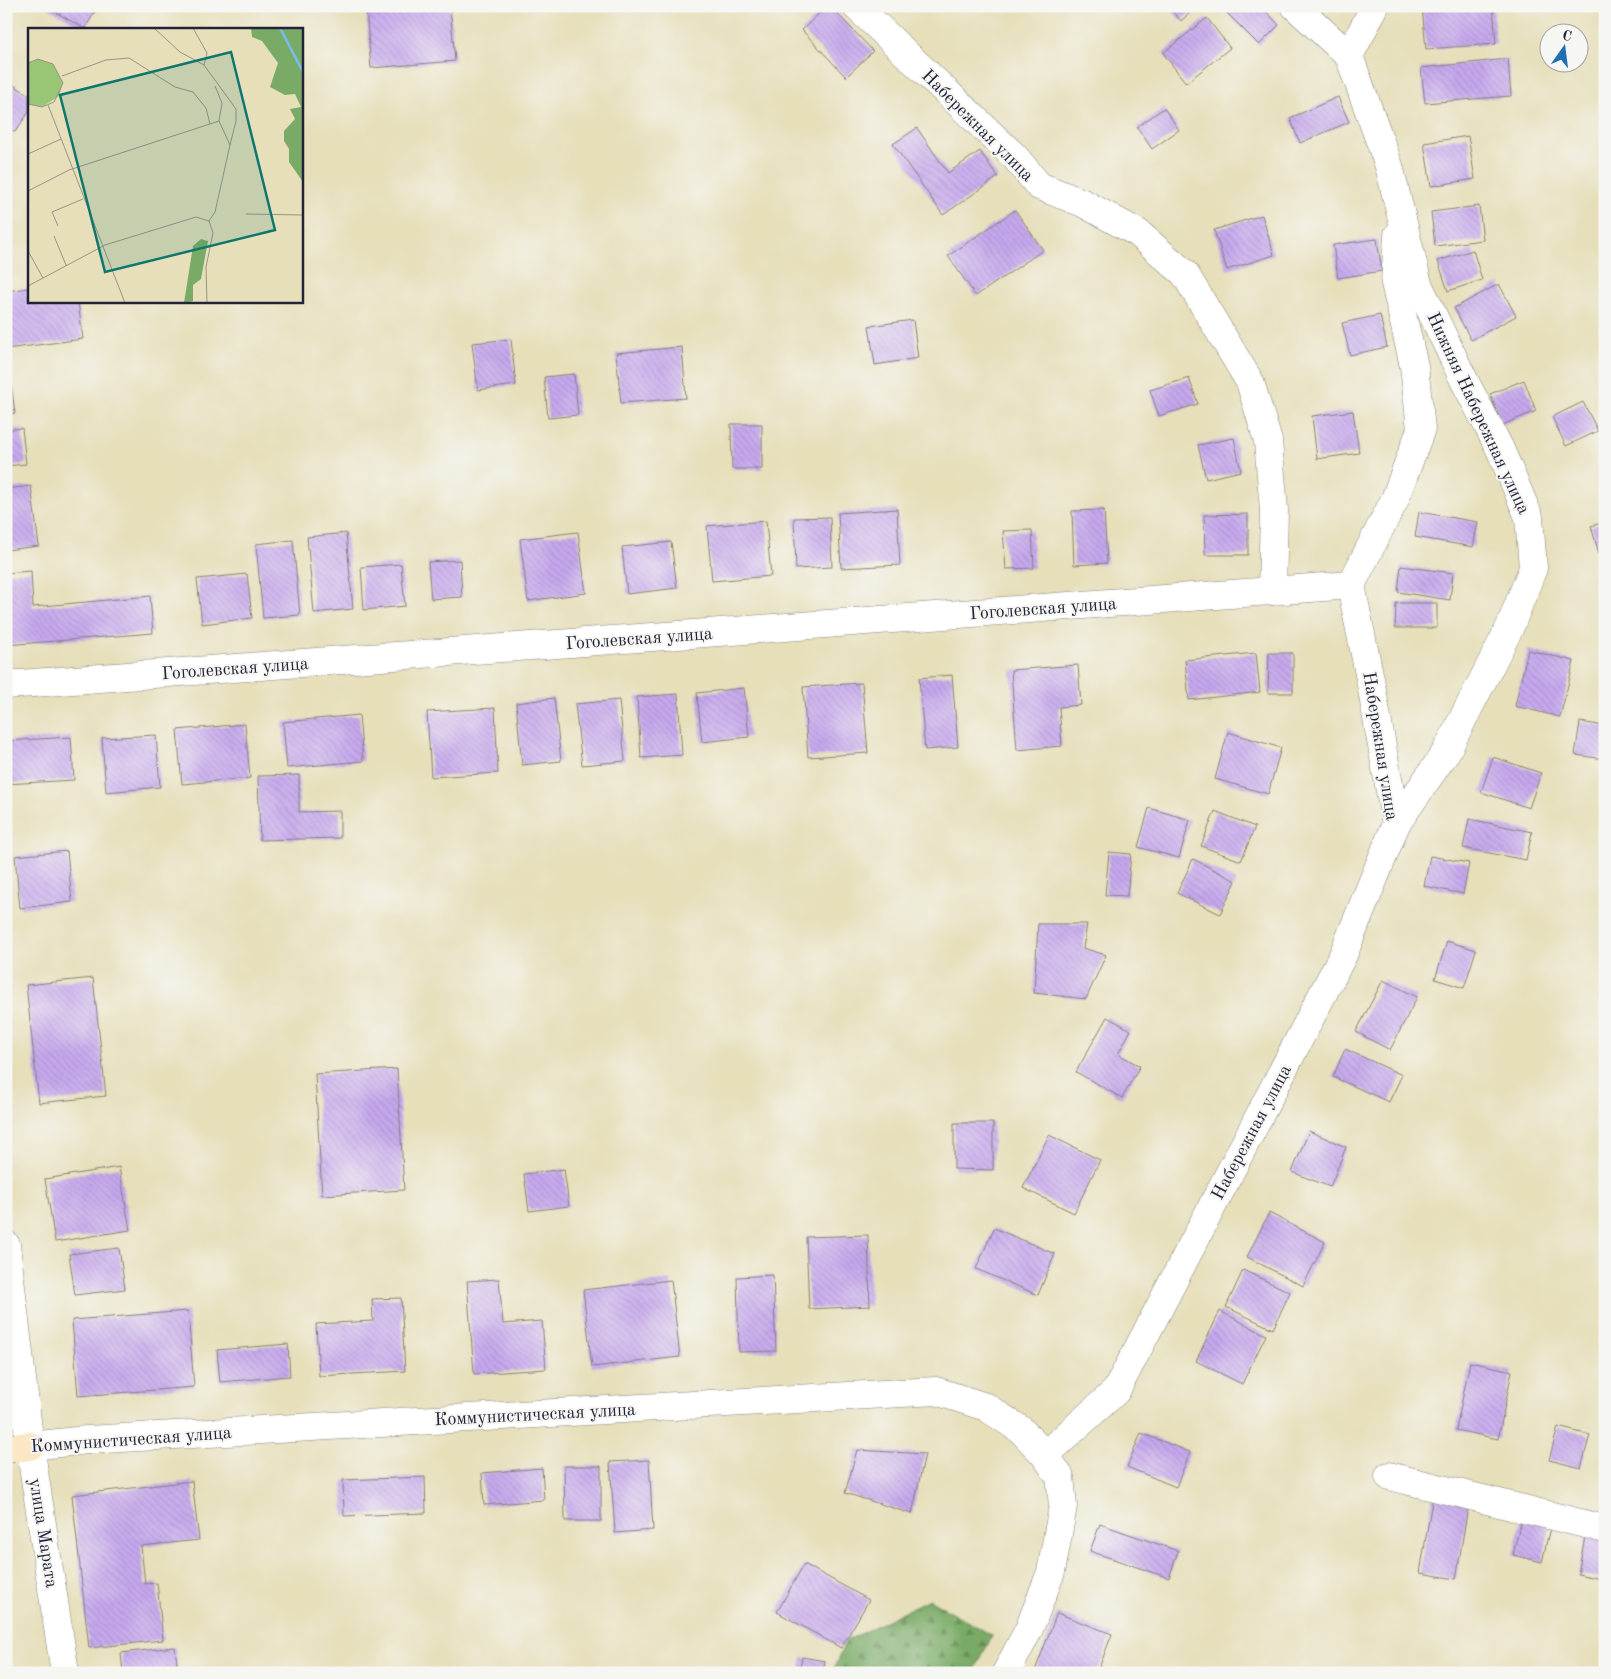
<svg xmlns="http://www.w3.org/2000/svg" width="1611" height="1679" font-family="'Old Standard TT',serif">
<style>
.forest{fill:url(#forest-firs);stroke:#4e6650}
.building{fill:url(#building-back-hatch)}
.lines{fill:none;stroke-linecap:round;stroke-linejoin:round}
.street-casing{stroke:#84807a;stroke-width:29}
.secondary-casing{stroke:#84807a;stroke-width:29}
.street{stroke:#fff;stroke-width:28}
.secondary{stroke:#fbe7c3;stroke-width:28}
.labels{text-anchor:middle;stroke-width:4;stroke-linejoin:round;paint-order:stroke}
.street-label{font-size:18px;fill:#22223b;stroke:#f6f6f2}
.inset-river{fill:none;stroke:#7abcf0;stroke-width:2.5}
.inset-road{fill:none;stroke:#989387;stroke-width:1}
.view{fill:#0f766e;fill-opacity:0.15;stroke:#0f766e;stroke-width:2.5}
.inset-edge{fill:none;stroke:#22223b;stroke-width:2.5}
</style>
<defs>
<pattern id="forest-firs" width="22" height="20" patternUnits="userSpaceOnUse" patternTransform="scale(1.25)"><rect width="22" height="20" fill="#7aab66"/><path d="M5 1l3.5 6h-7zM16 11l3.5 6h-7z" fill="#648b55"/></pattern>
<pattern id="building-back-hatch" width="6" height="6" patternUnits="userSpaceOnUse" patternTransform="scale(1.25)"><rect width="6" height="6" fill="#c6a8ed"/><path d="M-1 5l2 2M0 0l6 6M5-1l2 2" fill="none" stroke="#aa90cc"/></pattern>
</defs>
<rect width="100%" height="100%" fill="#f6f6f2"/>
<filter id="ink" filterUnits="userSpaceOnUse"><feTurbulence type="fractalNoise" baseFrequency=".02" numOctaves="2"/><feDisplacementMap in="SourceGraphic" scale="10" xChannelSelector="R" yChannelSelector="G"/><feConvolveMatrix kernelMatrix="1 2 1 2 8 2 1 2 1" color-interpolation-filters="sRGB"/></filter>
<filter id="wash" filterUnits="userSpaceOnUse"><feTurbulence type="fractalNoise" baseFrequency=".0096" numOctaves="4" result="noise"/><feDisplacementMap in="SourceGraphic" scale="20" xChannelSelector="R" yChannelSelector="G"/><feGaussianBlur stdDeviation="1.12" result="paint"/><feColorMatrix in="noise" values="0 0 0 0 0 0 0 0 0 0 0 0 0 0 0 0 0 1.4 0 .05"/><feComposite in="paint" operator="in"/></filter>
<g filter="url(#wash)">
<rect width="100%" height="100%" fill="#e6dfba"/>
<!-- forest -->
<path class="forest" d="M929 1599 992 1636 973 1673H832L846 1641Z"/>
<g id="blocks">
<!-- building -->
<g class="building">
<path d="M45 6H98L85 29Z"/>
<path d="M417 6H450L455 61 371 68 366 10Z"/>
<path d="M827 6H830L873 51 846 77 802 30Z"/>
<path d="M1168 6H1197L1181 21Z"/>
<path d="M1223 6H1261L1279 25 1259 45 1222 8Z"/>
<path d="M1422 6H1493L1496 44 1426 49Z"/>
<path d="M1207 18 1230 48 1186 83 1163 53Z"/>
<path d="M1508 59 1511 96 1425 103 1421 68Z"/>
<path d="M6 80 29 95V112L15 132 6 126Z"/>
<path d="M1338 97 1349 122 1300 143 1290 118Z"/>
<path d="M1164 108 1179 130 1152 149 1137 127Z"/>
<path d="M917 128 948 173 980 151 998 177 943 215 893 144Z"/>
<path d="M1468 136 1475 179 1431 186 1424 143Z"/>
<path d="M1479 206 1483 240 1435 246 1431 212Z"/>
<path d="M1015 210 1043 250 976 296 948 256Z"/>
<path d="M1262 215 1274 255 1227 270 1214 230Z"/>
<path d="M1377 239 1382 271 1338 278 1333 245Z"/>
<path d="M1473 250 1482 280 1448 291 1438 261Z"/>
<path d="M1499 284 1516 316 1471 340 1454 308Z"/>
<path d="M29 288V301H78L83 339 6 349V291Z"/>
<path d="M1380 315 1387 347 1350 355 1342 323Z"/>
<path d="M913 320 918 358 875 365 869 326Z"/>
<path d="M511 339 516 385 478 390 472 343Z"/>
<path d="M682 347 686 398 621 403 616 353Z"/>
<path d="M8 361 15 413 6 415V362Z"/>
<path d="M574 374 578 415 548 418 544 377Z"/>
<path d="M1189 378 1198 404 1159 416 1150 390Z"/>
<path d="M1524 380 1536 411 1502 425 1490 394Z"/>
<path d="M1583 402 1598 431 1566 446 1552 417Z"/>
<path d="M1353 411 1359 453 1317 459 1312 416Z"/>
<path d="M731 424H762V469H732Z"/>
<path d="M22 428 26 464 6 466V430Z"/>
<path d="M1234 438 1241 471 1206 479 1198 445Z"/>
<path d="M31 486 39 546 6 550V489Z"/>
<path d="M897 509 900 565 841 568 838 513Z"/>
<path d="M1104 510 1107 563 1074 565 1072 511Z"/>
<path d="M1419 512 1478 522 1473 547 1415 537Z"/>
<path d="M1248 514V555H1205L1204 515Z"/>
<path d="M830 517 832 567 796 569 794 518Z"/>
<path d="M766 521 771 576 712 581 707 526Z"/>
<path d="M1605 522V572H1604L1591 526Z"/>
<path d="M1032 530 1034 568 1006 569 1003 531Z"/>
<path d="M578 532 586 593 528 601 520 539Z"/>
<path d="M346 533 353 609 314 613 307 537Z"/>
<path d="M293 540 300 615 263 618 256 544Z"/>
<path d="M671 542 677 588 627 594 622 547Z"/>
<path d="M460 560 462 597 431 599 428 562Z"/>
<path d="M401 564 405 606 364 610 361 567Z"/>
<path d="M1401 566 1453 573 1450 600 1398 592Z"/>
<path d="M31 571 33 607 150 596 153 633 6 645V573Z"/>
<path d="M247 574 252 618 202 624 197 579Z"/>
<path d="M1396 603H1437V628H1395Z"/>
<path d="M1528 650 1574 661 1560 717 1515 706Z"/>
<path d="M1256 653 1260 692 1189 700 1185 660Z"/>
<path d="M1269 653H1293V693H1268Z"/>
<path d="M1078 665 1081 705 1059 707 1062 746 1017 750 1011 670Z"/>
<path d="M952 675 958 747 925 750 919 678Z"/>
<path d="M862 683 868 753 808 757 803 687Z"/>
<path d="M744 688 749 737 702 742 697 693Z"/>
<path d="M678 694 682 755 641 758 637 697Z"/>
<path d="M554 698 561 761 522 765 516 703Z"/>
<path d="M619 700 625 761 582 765 575 704Z"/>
<path d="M495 708 498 773 431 777 427 712Z"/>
<path d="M359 715 363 761 287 768 283 722Z"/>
<path d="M1580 722 1605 726V759L1575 755Z"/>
<path d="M245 724 250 778 182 784 177 730Z"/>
<path d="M1228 732 1281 748 1268 794 1215 779Z"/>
<path d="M156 735 160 787 106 792 102 738Z"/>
<path d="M71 737 74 780 6 784V741Z"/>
<path d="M1493 757 1541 773 1529 808 1481 792Z"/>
<path d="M299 775V812L340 811V838L260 840 258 776Z"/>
<path d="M1149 808 1190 820 1179 858 1138 847Z"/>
<path d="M1215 811 1255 827 1241 861 1201 846Z"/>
<path d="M1469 819 1532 832 1526 860 1463 848Z"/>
<path d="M67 851 72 902 20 908 15 856Z"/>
<path d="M1109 852 1131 854 1127 896 1105 895Z"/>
<path d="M1430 856 1469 863 1463 894 1424 886Z"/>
<path d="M1193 859 1236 881 1220 914 1177 893Z"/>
<path d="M1038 924H1087L1083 948 1106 955 1086 999 1034 993Z"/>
<path d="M1447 941 1476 950 1464 988 1435 979Z"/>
<path d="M93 978 106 1096 39 1103 26 985Z"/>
<path d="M1383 980 1417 997 1390 1050 1356 1032Z"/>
<path d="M1107 1017 1131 1030 1118 1054 1140 1066 1122 1098 1076 1072Z"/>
<path d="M1345 1049 1402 1075 1389 1102 1333 1077Z"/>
<path d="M397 1069 404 1190 322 1195 315 1074Z"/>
<path d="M954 1123H993V1170L954 1169Z"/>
<path d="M1309 1131 1346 1147 1330 1187 1292 1172Z"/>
<path d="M1049 1135 1100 1160 1074 1213 1023 1188Z"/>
<path d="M119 1167 130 1230 55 1242 45 1179Z"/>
<path d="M564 1169 569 1206 529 1211 524 1174Z"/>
<path d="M1269 1213 1325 1242 1303 1286 1247 1257Z"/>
<path d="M994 1228 1055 1254 1038 1295 976 1269Z"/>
<path d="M868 1235 870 1306 809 1309 806 1237Z"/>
<path d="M119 1248 125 1289 75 1295 69 1254Z"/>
<path d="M1243 1270 1290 1292 1273 1329 1226 1307Z"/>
<path d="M773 1275 776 1351 739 1352 737 1277Z"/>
<path d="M499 1279 503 1324 542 1321 546 1369 474 1374 467 1281Z"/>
<path d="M671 1280 680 1357 592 1367 583 1290Z"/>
<path d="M401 1298 405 1371 319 1376 316 1324 373 1321 372 1299Z"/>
<path d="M188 1311 194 1387 78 1396 72 1320Z"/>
<path d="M1220 1311 1266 1335 1242 1384 1196 1361Z"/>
<path d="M288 1344 290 1376 220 1382 217 1350Z"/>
<path d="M1470 1362 1512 1371 1498 1439 1456 1430Z"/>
<path d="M1558 1427 1590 1435 1581 1468 1549 1460Z"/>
<path d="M1141 1433 1190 1452 1176 1487 1127 1467Z"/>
<path d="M857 1450 925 1454 912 1514 845 1493Z"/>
<path d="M649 1460 653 1530 615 1533 610 1462Z"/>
<path d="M564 1466H601V1521H565Z"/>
<path d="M542 1468 544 1500 484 1505 482 1473Z"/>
<path d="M425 1477 426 1513 344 1516 343 1480Z"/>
<path d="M192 1481 199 1540 141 1546 145 1584 157 1583 163 1640 89 1648 72 1495Z"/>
<path d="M1433 1495 1469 1501 1456 1579 1420 1573Z"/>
<path d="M1523 1512 1552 1519 1542 1562 1513 1555Z"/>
<path d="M1100 1524 1178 1551 1169 1578 1090 1551Z"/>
<path d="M1587 1526 1605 1529V1580L1578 1574Z"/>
<path d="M804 1564 869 1600 841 1648 777 1612Z"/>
<path d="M1057 1613 1112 1634 1097 1673H1034Z"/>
<path d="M175 1647 178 1673H123L121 1653Z"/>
<path d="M802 1657 825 1661 823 1673H799Z"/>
</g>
</g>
</g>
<g filter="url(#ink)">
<use href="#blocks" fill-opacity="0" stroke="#84807a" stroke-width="1"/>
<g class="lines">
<!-- street casing -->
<g class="street-casing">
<g id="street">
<path d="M856 6 1015 157 1039 186 1083 203 1138 233 1185 274 1250 382 1268 441 1274 510 1272 591"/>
<path d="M1295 6 1349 56 1389 166 1418 284 1464 380 1500 449 1529 517 1533 568 1509 629 1446 752 1396 824"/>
<path d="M1349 56 1375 6"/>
<path d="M1351 585 1395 499 1421 429 1414 366 1395 283 1398 235"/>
<path d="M6 685 1351 585 1370 679 1396 824 1343 955 1116 1391 1045 1455"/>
<path d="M6 1245 30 1446 65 1673"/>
<path d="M30 1446 87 1440 936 1391 986 1407 1021 1430 1045 1455 1060 1477 1063 1506 1051 1572 1029 1629 1006 1673"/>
<path d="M1389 1476 1605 1529"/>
</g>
</g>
<!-- secondary casing -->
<g class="secondary-casing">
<path id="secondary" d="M6 1449 30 1446"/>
</g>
<!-- street -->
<use href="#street" class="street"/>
<!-- secondary -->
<use href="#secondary" class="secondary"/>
</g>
</g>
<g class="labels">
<!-- street labels -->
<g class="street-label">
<text transform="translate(978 125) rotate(45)" y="6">Набережная улица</text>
<text transform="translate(1479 413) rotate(65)" y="6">Нижняя Набережная улица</text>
<text transform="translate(1043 608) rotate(-4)" y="6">Гоголевская улица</text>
<text transform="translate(639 638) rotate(-4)" y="6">Гоголевская улица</text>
<text transform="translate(235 668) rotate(-4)" y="6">Гоголевская улица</text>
<text transform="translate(1381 746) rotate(81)" y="6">Набережная улица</text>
<text transform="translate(1251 1132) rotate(-62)" y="6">Набережная улица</text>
<text transform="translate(535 1414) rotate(-3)" y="6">Коммунистическая улица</text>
<text transform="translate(131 1439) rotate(-4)" y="6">Коммунистическая улица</text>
<text transform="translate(44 1533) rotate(81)" y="6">улица Марата</text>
</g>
</g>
<!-- overview -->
<g transform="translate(28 28)">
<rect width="275" height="275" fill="#e6dfba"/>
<path d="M223 0H275V154L261 134V121L256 113V103L267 91 262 81 273 79 267 66 257 67 242 59 250 35 234 13 224 9ZM173 211 180 213 173 251 165 257V273L156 275 165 218Z" fill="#7aab66"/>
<path d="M10 31 25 36 35 55 31 68 14 79 0 76V35Z" fill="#98c674"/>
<path class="inset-river" d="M252 0 275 44"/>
<path class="inset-road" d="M126 0 152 24 176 37 208 81V93L202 117M165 0 179 25 176 37M0 35 10 31 25 36 35 55 26 74 14 79 0 76M34 48 78 32 101 30 147 59 165 64 178 80 182 96M187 58 194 75 191 93M20 77 97 275M0 126 33 111M0 163 41 142 191 93 202 117 187 184 181 193M218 186 275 187M30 198 24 184 55 171M26 208 38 237M0 223 15 250M0 258 77 217 168 189 181 193M179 275 178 239 185 205 181 193"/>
<path class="view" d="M203 24 247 202 77 244 32 67Z"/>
<rect width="275" height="275" class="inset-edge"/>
</g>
<!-- margin -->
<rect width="1611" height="1679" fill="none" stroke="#f6f6f2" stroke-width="25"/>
<!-- north arrow -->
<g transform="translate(1564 48) rotate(14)"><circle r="24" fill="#f6f6f2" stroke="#a1a1a9"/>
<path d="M0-4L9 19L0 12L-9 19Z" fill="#1f6fb2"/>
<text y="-8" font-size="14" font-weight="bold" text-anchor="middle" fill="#22223b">С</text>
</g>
</svg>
